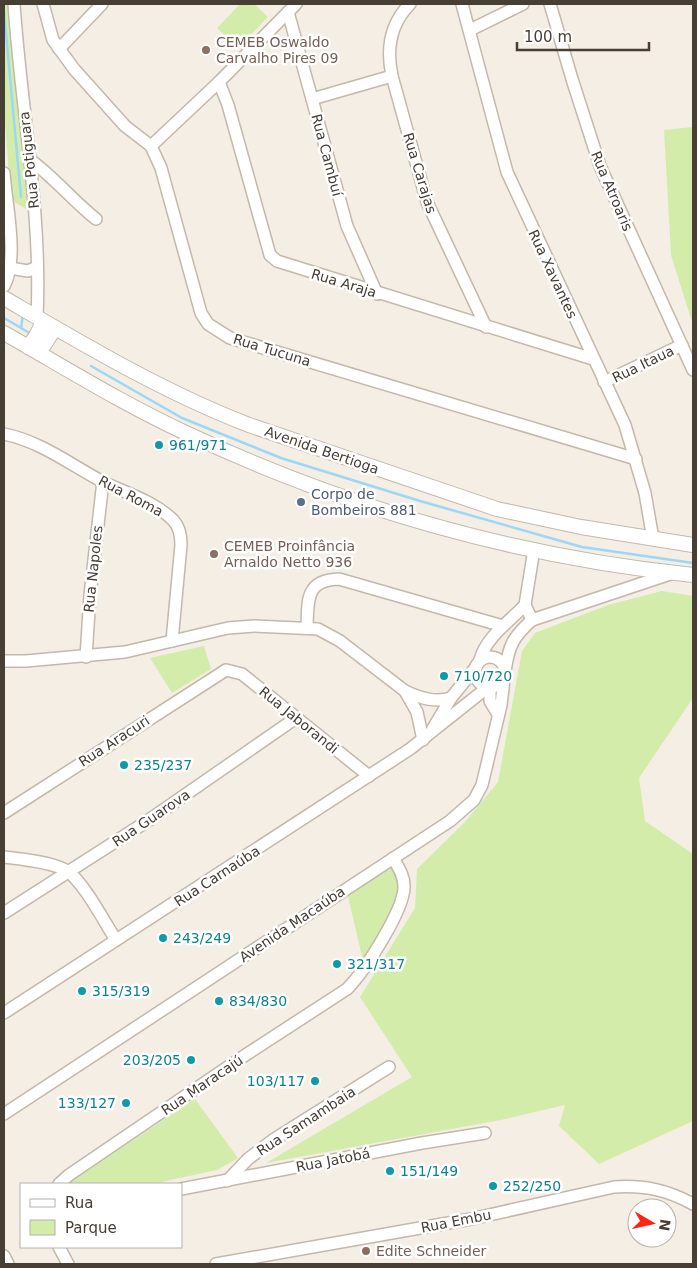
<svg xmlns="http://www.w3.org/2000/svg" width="697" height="1268" font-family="'DejaVu Sans',sans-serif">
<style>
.green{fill:#d3ecaa}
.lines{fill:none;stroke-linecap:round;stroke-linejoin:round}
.stream{stroke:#9cd7f6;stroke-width:2.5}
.minor-casing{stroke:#c3b8aa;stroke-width:14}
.tertiary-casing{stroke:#c3b8aa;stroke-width:16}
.minor{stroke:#fff;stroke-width:11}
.tertiary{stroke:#fff;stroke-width:14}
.education-dot{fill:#8d6e63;stroke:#fff;stroke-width:2}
.culture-dot{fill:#0f9aa8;stroke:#fff;stroke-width:2}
.service-dot{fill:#5c6f8a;stroke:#fff;stroke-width:2}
.labels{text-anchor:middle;stroke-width:5;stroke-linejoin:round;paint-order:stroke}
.education-label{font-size:14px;fill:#785e54;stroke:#fff;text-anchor:start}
.street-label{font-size:14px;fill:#473e34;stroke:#fff}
.culture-label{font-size:14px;fill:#0d838f;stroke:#fff;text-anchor:start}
.service-label{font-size:14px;fill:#4e5e75;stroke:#fff;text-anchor:start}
</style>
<rect width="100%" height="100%" fill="#f4eee5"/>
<!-- green -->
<g class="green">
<path d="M4 4H11L31 212 11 200 4 110Z"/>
<path d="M240 4H254L268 17 238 48 217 28Z"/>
<path d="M693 127V325L671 255 664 130Z"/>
<path d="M662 591 693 596V698L639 778 645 821 693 854V1121L599 1164 559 1126 565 1105 501 1120 266 1163 412 1077 360 997 415 908 417 869 465 822 498 782 522 651 535 633 608 605Z"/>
<path d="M204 646 211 669 172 693 150 658Z"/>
<path d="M392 869C411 896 377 938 363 961L348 896 382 871Z"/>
<path d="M195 1099 238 1158 217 1170 152 1184H67Z"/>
</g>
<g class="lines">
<!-- stream -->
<g class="stream">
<path d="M4 11 21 197"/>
<path d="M4 318 33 335"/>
<path d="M21 328 23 315"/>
<path d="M91 366 182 418 281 458 420 501 582 547 693 563"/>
</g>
<!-- minor casing -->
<g class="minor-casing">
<g id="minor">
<path d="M14 4C21 108 42 213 37 317"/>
<path d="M43 4 53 40 74 69 125 126 151 146 161 168 201 313 208 324 230 338 636 459"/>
<path d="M410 4C390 24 386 48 392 76L427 202 486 327"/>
<path d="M462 4 507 172 625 425 645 493 653 539"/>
<path d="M550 4 572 79 600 166 693 370"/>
<path d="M288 12 347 226 377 294"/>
<path d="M470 30 523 4"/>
<path d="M59 49 102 4"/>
<path d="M219 82 228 105 270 255 277 261 593 359"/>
<path d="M312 99 392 76"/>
<path d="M151 146 219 82 296 4"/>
<path d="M29 159C54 177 73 201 96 219"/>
<path d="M4 173C6 204 19 259 4 286"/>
<path d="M10 268 28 271 37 267"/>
<path d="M604 382 682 345"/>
<path d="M4 434C40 441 71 465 103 482 126 493 155 502 173 520 180 527 181 536 181 545L172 641"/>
<path d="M532 620 525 605 534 549"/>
<path d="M307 627C308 601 305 580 339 579L503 626"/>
<circle cx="490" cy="672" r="15"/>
<path d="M86 657 90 595 103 481"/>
<path d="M480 660C486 637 509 622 525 605"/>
<path d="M4 661H26L125 652 228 628 254 626 318 629 340 641 405 691 417 712 423 740"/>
<path d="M505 671C509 645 513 637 532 620L673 573"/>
<path d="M490 688V701L498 714"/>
<path d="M405 691C420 698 435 703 451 698"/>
<path d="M432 730 451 698 476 667"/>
<path d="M4 813 226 670 242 674 369 776"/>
<path d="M4 857C21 859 53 862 67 871 83 881 105 923 116 940"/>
<path d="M4 913 146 822 296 718"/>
<path d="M4 1013 410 749 488 687"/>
<path d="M4 1114 450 821 474 800 482 785 501 705 504 679"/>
<path d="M227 1181 248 1159 273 1140 389 1067"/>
<path d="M59 1184 69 1175 244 1056 347 989C364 972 405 909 404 886 404 875 398 867 393 858"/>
<path d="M181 1189 422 1143 485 1133"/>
<path d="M59 1247 68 1264"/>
<path d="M4 1256 8 1264"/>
<path d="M216 1264 471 1219 614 1187C645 1185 667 1190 693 1204"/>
</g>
</g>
<!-- tertiary casing -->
<g class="tertiary-casing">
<g id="tertiary">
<path d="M4 298C83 344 163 392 249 425L497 509 581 527 693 545"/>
<path d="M4 333C64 367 123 404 186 433 346 508 518 557 693 575"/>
<path d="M28 347 36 336 43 322"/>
<path d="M39 353 55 328"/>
</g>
</g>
<!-- minor -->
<use href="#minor" class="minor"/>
<!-- tertiary -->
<use href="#tertiary" class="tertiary"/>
</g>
<!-- markers -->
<g class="education-dot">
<circle cx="206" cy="50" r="5"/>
<circle cx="214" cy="554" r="5"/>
<circle cx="366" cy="1251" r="5"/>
</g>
<g class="culture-dot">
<circle cx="159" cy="445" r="5"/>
<circle cx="444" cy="676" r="5"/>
<circle cx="124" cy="765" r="5"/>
<circle cx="163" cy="938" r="5"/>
<circle cx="337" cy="964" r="5"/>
<circle cx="82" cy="991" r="5"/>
<circle cx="219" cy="1001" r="5"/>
<circle cx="191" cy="1060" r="5"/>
<circle cx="315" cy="1081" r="5"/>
<circle cx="126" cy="1103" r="5"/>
<circle cx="390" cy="1171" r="5"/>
<circle cx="493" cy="1186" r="5"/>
</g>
<circle class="service-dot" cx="301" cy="502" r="5"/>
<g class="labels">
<!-- education labels -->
<g class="education-label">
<text x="216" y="47">CEMEB Oswaldo<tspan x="216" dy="16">Carvalho Pires 09</tspan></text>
<text x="224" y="551">CEMEB Proinfância<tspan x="224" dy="16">Arnaldo Netto 936</tspan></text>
<text x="376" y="1256">Edite Schneider</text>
</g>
<!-- street labels -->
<g class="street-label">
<text transform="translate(327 155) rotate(75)" y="5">Rua Cambuí</text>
<text transform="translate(29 160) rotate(-96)" y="5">Rua Potiguara</text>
<text transform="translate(420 173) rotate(73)" y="5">Rua Carajas</text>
<text transform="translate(612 191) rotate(67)" y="5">Rua Atroaris</text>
<text transform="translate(553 274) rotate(65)" y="5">Rua Xavantes</text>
<text transform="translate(344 283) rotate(17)" y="5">Rua Araja</text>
<text transform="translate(272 350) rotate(17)" y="5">Rua Tucuna</text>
<text transform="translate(643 364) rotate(-26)" y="5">Rua Itaua</text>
<text transform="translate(322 450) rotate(19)" y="5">Avenida Bertioga</text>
<text transform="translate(131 496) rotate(28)" y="5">Rua Roma</text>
<text transform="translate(93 569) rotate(-84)" y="5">Rua Napoles</text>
<text transform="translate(299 720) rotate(39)" y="5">Rua Jaborandi</text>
<text transform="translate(114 741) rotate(-33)" y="5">Rua Aracuri</text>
<text transform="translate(151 818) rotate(-34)" y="5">Rua Guarova</text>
<text transform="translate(217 876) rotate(-33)" y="5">Rua Carnaúba</text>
<text transform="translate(292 924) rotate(-34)" y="5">Avenida Macaúba</text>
<text transform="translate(202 1085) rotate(-34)" y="5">Rua Maracajú</text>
<text transform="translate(306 1121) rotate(-33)" y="5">Rua Samambaia</text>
<text transform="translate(333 1160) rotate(-11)" y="5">Rua Jatobá</text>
<text transform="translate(456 1221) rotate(-11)" y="5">Rua Embu</text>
</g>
<!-- culture labels -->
<g class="culture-label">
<text x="169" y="450">961/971</text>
<text x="454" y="681">710/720</text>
<text x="134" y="770">235/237</text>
<text x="173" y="943">243/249</text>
<text x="347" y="969">321/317</text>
<text x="92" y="996">315/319</text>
<text x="229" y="1006">834/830</text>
<text x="181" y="1065" text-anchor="end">203/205</text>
<text x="305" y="1086" text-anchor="end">103/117</text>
<text x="116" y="1108" text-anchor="end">133/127</text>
<text x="400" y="1176">151/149</text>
<text x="503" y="1191">252/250</text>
</g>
<!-- service labels -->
<g class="service-label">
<text x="311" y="499">Corpo de<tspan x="311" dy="16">Bombeiros 881</tspan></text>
</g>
</g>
<!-- border -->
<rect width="697" height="1268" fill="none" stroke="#473e34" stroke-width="10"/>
<!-- legend -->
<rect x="20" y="1183" width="162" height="65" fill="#ffffff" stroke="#b5b2ae"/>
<rect x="30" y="1199" width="25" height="8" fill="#ffffff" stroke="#b5b2ae"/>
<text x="65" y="1208" font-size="15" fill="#473e34">Rua</text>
<rect x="30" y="1220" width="25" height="15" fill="#d3ecaa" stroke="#b5b2ae"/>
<text x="65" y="1233" font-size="15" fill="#473e34">Parque</text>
<!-- north arrow -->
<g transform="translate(652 1223) rotate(99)"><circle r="24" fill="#ffffff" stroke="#b5b2ae"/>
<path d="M0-4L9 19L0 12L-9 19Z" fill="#ff2411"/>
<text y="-8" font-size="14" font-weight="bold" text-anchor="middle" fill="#473e34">N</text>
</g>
<!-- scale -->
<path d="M517 42v8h132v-8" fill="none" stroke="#473e34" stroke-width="2.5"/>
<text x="524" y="42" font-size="15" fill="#473e34" stroke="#ffffff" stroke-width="4" paint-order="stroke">100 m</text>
</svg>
